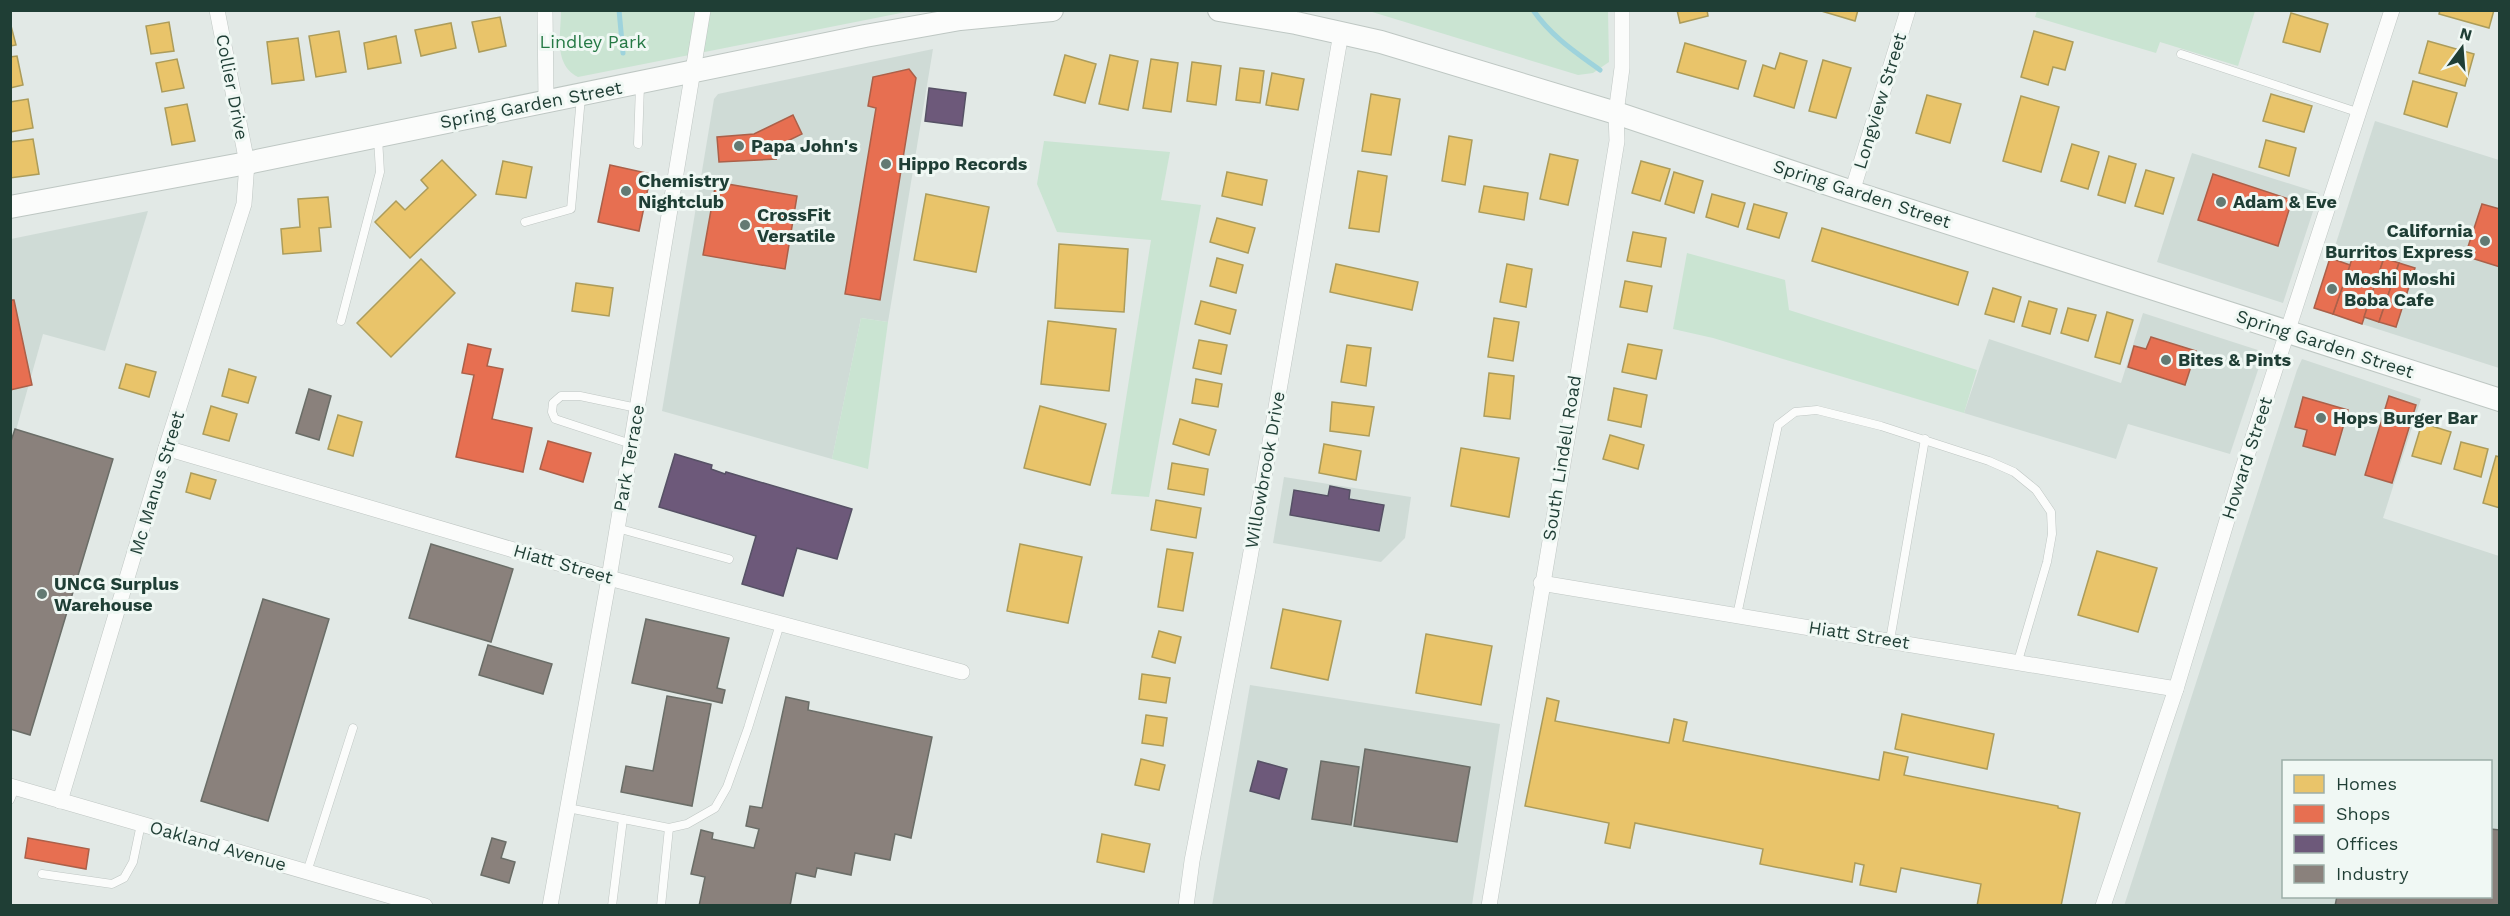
<svg xmlns="http://www.w3.org/2000/svg" width="2510" height="916" font-family="'Work Sans',sans-serif">
<style>
.built{fill:#cfdbd6;fill-rule:evenodd}
.green{fill:#cae4d2}
.homes{fill:#e9c46a;stroke:#ac9c5a;stroke-width:1.5}
.shops{fill:#e76f51;stroke:#ab6049;stroke-width:1.5}
.offices{fill:#6d597a;stroke:#565165;stroke-width:1.5}
.industry{fill:#8a817c;stroke:#6a6d67;stroke-width:1.5}
.lines{fill:none;stroke-linecap:round;stroke-linejoin:round}
.stream{stroke:#9ed3dc;stroke-width:5}
.lane-casing{stroke:#bfc6c3;stroke-width:9}
.street-casing{stroke:#bfc6c3;stroke-width:16}
.secondary-casing{stroke:#bec7c3;stroke-width:24}
.lane{stroke:#fbfcfb;stroke-width:8}
.street{stroke:#fbfcfb;stroke-width:15}
.secondary{stroke:#fbfcfb;stroke-width:22}
.poi-dot{fill:#637a73;stroke:#f0f8f4;stroke-width:2}
.labels{text-anchor:middle;stroke-width:6;stroke-linejoin:round;paint-order:stroke}
.park-label{font-size:18px;fill:#257945;stroke:#f0f8f4}
.street-label{font-size:18px;fill:#1f3e35;stroke:#f0f8f4}
.poi-label{font-size:18px;font-weight:bold;fill:#1f3e35;stroke:#f0f8f4;text-anchor:start}
</style>
<rect width="100%" height="100%" fill="#e2e9e6"/>
<!-- built -->
<g class="built">
<path d="M933 49 888 322 861 318 832 459 662 411 714 99 718 94Z"/>
<path d="M2375 121 2499 160V368L2315 309Z"/>
<path d="M2192 153 2319 193 2283 303 2157 262Z"/>
<path d="M148 211 105 351 43 334 11 448V239Z"/>
<path d="M2143 313 2264 352 2230 454 2128 424 2116 459 1964 413 1989 339 2121 383Z"/>
<path d="M2302 359 2421 399 2383 518 2499 556V905L2124 906 2297 370ZM2284 762H2490V896H2284Z"/>
<path d="M1284 477 1411 497 1405 538 1381 562 1273 543Z"/>
<path d="M1250 685 1500 724 1472 905 1212 906Z"/>
</g>
<!-- green -->
<g class="green">
<path d="M561 11H911L578 77C553 64 561 34 561 11Z"/>
<path d="M1369 11H1608L1609 62 1593 73 1578 75Z"/>
<path d="M2037 11 2061 12 2255 11 2238 66 2160 42 2156 53 2035 17Z"/>
<path d="M1044 141 1170 152 1161 200 1201 205 1149 497 1111 494 1151 240 1057 232 1037 184Z"/>
<path d="M1687 253 1785 280 1789 310 1977 370 1964 413 1713 338 1673 329Z"/>
<path d="M861 318 888 322 868 469 832 459Z"/>
</g>
<!-- homes -->
<g class="homes">
<path d="M1677 10H1707L1708 16 1680 23Z"/>
<path d="M1818 10H1858L1855 21Z"/>
<path d="M2440 10H2494L2489 28 2439 14Z"/>
<path d="M2291 13 2328 24 2320 52 2283 42Z"/>
<path d="M500 17 506 46 479 52 472 22Z"/>
<path d="M10 22 16 45 10 46Z"/>
<path d="M169 22 174 51 151 54 146 26Z"/>
<path d="M451 23 456 48 421 56 415 30Z"/>
<path d="M339 31 346 72 316 77 309 36Z"/>
<path d="M2034 31 2073 42 2065 70 2053 67 2048 85 2021 77Z"/>
<path d="M396 36 401 63 368 69 364 43Z"/>
<path d="M298 38 304 80 272 84 267 42Z"/>
<path d="M2428 41 2474 54 2465 86 2419 73Z"/>
<path d="M1685 43 1746 61 1738 89 1677 72Z"/>
<path d="M1780 53 1807 61 1794 108 1754 96 1763 65 1775 69Z"/>
<path d="M1065 55 1096 64 1085 103 1054 95Z"/>
<path d="M1110 55 1138 61 1128 110 1099 104Z"/>
<path d="M17 56 23 85 10 88V57Z"/>
<path d="M177 59 184 88 162 92 156 63Z"/>
<path d="M1151 59 1178 63 1171 112 1143 108Z"/>
<path d="M1823 60 1851 68 1836 118 1809 111Z"/>
<path d="M1192 62 1221 66 1216 105 1187 101Z"/>
<path d="M1240 68 1264 71 1260 103 1236 100Z"/>
<path d="M1272 73 1304 79 1298 110 1266 105Z"/>
<path d="M2413 81 2457 93 2447 127 2404 114Z"/>
<path d="M1371 94 1400 99 1391 155 1362 151Z"/>
<path d="M2271 94 2312 106 2304 132 2263 121Z"/>
<path d="M1927 95 1961 104 1950 143 1916 133Z"/>
<path d="M2021 96 2059 107 2041 172 2003 161Z"/>
<path d="M28 99 33 128 10 132V102Z"/>
<path d="M187 104 195 141 172 145 165 108Z"/>
<path d="M1449 136 1472 140 1465 185 1442 181Z"/>
<path d="M33 139 39 174 10 178V142Z"/>
<path d="M2266 140 2296 148 2289 176 2259 167Z"/>
<path d="M2072 144 2099 152 2088 189 2061 181Z"/>
<path d="M1550 154 1578 160 1568 205 1540 199Z"/>
<path d="M2109 156 2136 164 2125 203 2098 195Z"/>
<path d="M442 160 476 195 410 258 375 222 396 201 405 210 428 188 421 180Z"/>
<path d="M503 161 532 167 526 198 496 194Z"/>
<path d="M1641 161 1670 169 1660 201 1632 193Z"/>
<path d="M2146 170 2174 178 2163 214 2135 206Z"/>
<path d="M1358 171 1387 176 1379 232 1349 228Z"/>
<path d="M1227 172 1267 180 1262 205 1222 196Z"/>
<path d="M1674 172 1703 181 1694 213 1665 204Z"/>
<path d="M1484 186 1528 193 1524 220 1479 212Z"/>
<path d="M926 194 989 207 976 272 914 260Z"/>
<path d="M1712 194 1745 203 1738 227 1706 217Z"/>
<path d="M328 197 331 227 319 228 321 251 283 254 281 229 300 227 298 199Z"/>
<path d="M1754 204 1787 213 1779 238 1747 229Z"/>
<path d="M1217 218 1255 228 1248 253 1210 242Z"/>
<path d="M1822 228 1968 272 1958 305 1812 261Z"/>
<path d="M1633 232 1666 238 1661 267 1627 261Z"/>
<path d="M1059 244 1128 249 1124 312 1055 308Z"/>
<path d="M1217 258 1243 265 1236 293 1210 286Z"/>
<path d="M421 259 455 293 391 357 357 323Z"/>
<path d="M1336 264 1418 282 1412 310 1330 292Z"/>
<path d="M1507 264 1532 269 1526 307 1500 302Z"/>
<path d="M1625 281 1652 286 1647 312 1620 307Z"/>
<path d="M576 283 613 288 609 316 572 311Z"/>
<path d="M1993 288 2021 297 2014 322 1985 314Z"/>
<path d="M1201 301 1236 310 1230 334 1195 324Z"/>
<path d="M2029 301 2057 309 2050 334 2022 326Z"/>
<path d="M2068 308 2096 315 2088 341 2061 333Z"/>
<path d="M2107 312 2133 320 2120 364 2095 357Z"/>
<path d="M1494 318 1519 322 1513 361 1488 357Z"/>
<path d="M1048 321 1116 329 1109 391 1041 384Z"/>
<path d="M1199 340 1227 345 1221 374 1193 368Z"/>
<path d="M1628 344 1662 350 1656 379 1622 372Z"/>
<path d="M1347 345 1371 348 1366 386 1341 382Z"/>
<path d="M126 364 156 372 149 397 119 388Z"/>
<path d="M229 369 256 377 248 403 222 396Z"/>
<path d="M1489 373 1514 376 1510 419 1484 416Z"/>
<path d="M1196 379 1222 384 1218 407 1192 403Z"/>
<path d="M1614 388 1647 395 1641 427 1608 420Z"/>
<path d="M1332 402 1374 407 1369 436 1330 431Z"/>
<path d="M211 406 237 414 229 441 203 434Z"/>
<path d="M1040 406 1106 424 1090 485 1024 468Z"/>
<path d="M338 415 362 422 353 456 328 449Z"/>
<path d="M1180 419 1216 430 1209 455 1173 444Z"/>
<path d="M2422 423 2451 432 2441 464 2412 456Z"/>
<path d="M1610 435 1644 445 1638 469 1603 459Z"/>
<path d="M2461 442 2488 449 2481 477 2454 469Z"/>
<path d="M1324 444 1361 451 1356 480 1319 473Z"/>
<path d="M1461 448 1519 458 1509 517 1451 506Z"/>
<path d="M2496 456 2500 457V508L2483 503Z"/>
<path d="M1172 463 1208 469 1204 495 1168 489Z"/>
<path d="M191 473 216 480 210 499 186 492Z"/>
<path d="M1156 500 1201 508 1196 538 1151 530Z"/>
<path d="M1020 544 1082 557 1068 623 1007 611Z"/>
<path d="M1167 549 1193 553 1183 611 1158 607Z"/>
<path d="M2097 551 2157 568 2138 632 2078 615Z"/>
<path d="M1283 609 1341 621 1328 680 1271 668Z"/>
<path d="M1159 631 1181 637 1175 663 1152 657Z"/>
<path d="M1426 634 1492 646 1481 705 1416 693Z"/>
<path d="M1142 674 1170 678 1166 703 1139 699Z"/>
<path d="M1547 698 1559 701 1555 721 1669 743 1674 719 1687 722 1683 741 1879 780 1884 752 1908 757 1904 775 2058 806V808L2080 813 2061 906H1977L1981 884 1901 868 1896 892 1860 885 1864 865 1855 863 1852 882 1760 864 1763 849 1635 823 1630 848 1605 843 1609 823 1525 806Z"/>
<path d="M1902 714 1994 734 1987 769 1895 749Z"/>
<path d="M1146 715 1167 718 1163 746 1142 743Z"/>
<path d="M1141 759 1165 765 1159 790 1135 785Z"/>
<path d="M1102 834 1150 844 1144 872 1097 862Z"/>
</g>
<!-- shops -->
<g class="shops">
<path d="M909 69 916 78 880 300 845 294 876 108 868 106 873 77Z"/>
<path d="M793 115 802 134 771 149 776 159 719 162 717 137 754 134Z"/>
<path d="M610 165 651 174 639 231 598 222Z"/>
<path d="M2213 174 2292 200 2278 246 2198 220Z"/>
<path d="M716 182 797 196 785 269 703 255Z"/>
<path d="M2482 204 2500 209V267L2465 256Z"/>
<path d="M2369 253 2384 258 2362 324 2333 314 2353 256 2364 259Z"/>
<path d="M2330 258 2350 265 2333 314 2314 308Z"/>
<path d="M2384 258 2399 263 2379 322 2364 317Z"/>
<path d="M2399 263 2415 268 2396 327 2379 322Z"/>
<path d="M10 300H14L32 385 10 390Z"/>
<path d="M2151 337 2196 351 2185 385 2128 367 2134 346 2146 349Z"/>
<path d="M468 344 491 349 487 366 503 369 492 419 532 428 523 472 456 457 474 375 462 373Z"/>
<path d="M2389 396 2416 405 2392 483 2365 475Z"/>
<path d="M2303 397 2348 410 2335 455 2303 446 2307 430 2295 427Z"/>
<path d="M548 441 591 453 583 482 540 469Z"/>
<path d="M28 838 89 849 86 869 25 858Z"/>
</g>
<!-- offices -->
<g class="offices">
<path d="M929 88 966 93 962 126 925 121Z"/>
<path d="M675 454 712 465 711 469 725 474 726 472 852 509 837 559 797 548 783 596 742 584 756 536 659 507Z"/>
<path d="M1330 486 1350 490 1349 499 1384 505 1379 531 1290 515 1294 490 1328 496Z"/>
<path d="M1258 761 1287 769 1279 799 1250 791Z"/>
</g>
<!-- industry -->
<g class="industry">
<path d="M309 389 331 396 319 440 296 433Z"/>
<path d="M15 429 113 459 30 735 10 729V444Z"/>
<path d="M431 544 513 569 491 642 409 618Z"/>
<path d="M263 599 329 619 268 821 201 801Z"/>
<path d="M646 619 729 638 717 688 725 690 722 703 632 683Z"/>
<path d="M488 645 552 664 543 694 479 675Z"/>
<path d="M667 696 711 704 692 806 621 792 626 766 653 771Z"/>
<path d="M786 697 809 702 808 710 932 737 911 838 895 834 890 860 855 853 851 875 817 868 815 877 796 873 790 906H699L705 877 691 874 701 830 713 833 712 839 754 848 759 829 746 826 750 806 762 808Z"/>
<path d="M1365 749 1470 767 1457 842 1354 826Z"/>
<path d="M1321 761 1359 767 1351 825 1312 819Z"/>
<path d="M2490 829 2500 830V906H2335L2337 896H2490Z"/>
<path d="M492 838 506 842 501 858 515 862 509 883 481 875Z"/>
</g>
<g class="lines">
<!-- stream -->
<g class="stream">
<path d="M619 10 623 53"/>
<path d="M1533 10C1551 36 1575 52 1600 70"/>
</g>
<!-- lane casing -->
<g class="lane-casing">
<g id="lane">
<path d="M2181 54 2360 113"/>
<path d="M638 144 640 85"/>
<path d="M525 222 571 209 581 97"/>
<path d="M341 321 380 172 378 138"/>
<path d="M631 444 555 419 552 412 553 403 561 396H580L637 408"/>
<path d="M617 528 729 559"/>
<path d="M1737 615 1778 425 1795 412 1817 410 1881 426 1989 461 2014 472 2036 490 2051 512 2052 534 2047 562 2018 661"/>
<path d="M1890 640 1925 439"/>
<path d="M10 800 15 788"/>
<path d="M568 808 669 828 687 824 715 808 727 787 748 728 780 624"/>
<path d="M307 872 353 728"/>
<path d="M42 874 112 884 124 878 133 862 141 824"/>
<path d="M612 906 623 819"/>
<path d="M661 906 669 828"/>
</g>
</g>
<!-- street casing -->
<g class="street-casing">
<g id="street">
<path d="M545 10 546 102"/>
<path d="M1852 192 1908 10"/>
<path d="M166 448 609 578 962 672"/>
<path d="M1541 583 2176 689"/>
<path d="M10 786 425 906"/>
<path d="M60 801 166 448 244 204 247 163 217 10"/>
<path d="M550 906 609 578 703 10"/>
<path d="M1186 906 1192 861 1248 569 1341 33"/>
<path d="M1489 906 1617 141 1616 113 1622 68V10"/>
<path d="M2103 906 2176 689 2241 474 2392 10"/>
</g>
</g>
<!-- secondary casing -->
<g class="secondary-casing">
<g id="secondary">
<path d="M1219 10 1296 23 1381 42 1616 113 1852 192 2500 400"/>
<path d="M10 207 247 163 865 36 960 19 1052 10"/>
</g>
</g>
<!-- lane -->
<use href="#lane" class="lane"/>
<!-- street -->
<use href="#street" class="street"/>
<!-- secondary -->
<use href="#secondary" class="secondary"/>
</g>
<!-- markers -->
<g class="poi-dot">
<circle cx="739" cy="146" r="6"/>
<circle cx="886" cy="164" r="6"/>
<circle cx="626" cy="191" r="6"/>
<circle cx="2221" cy="202" r="6"/>
<circle cx="745" cy="225" r="6"/>
<circle cx="2485" cy="241" r="6"/>
<circle cx="2332" cy="289" r="6"/>
<circle cx="2166" cy="360" r="6"/>
<circle cx="2321" cy="418" r="6"/>
<circle cx="42" cy="594" r="6"/>
</g>
<g class="labels">
<!-- park labels -->
<g class="park-label">
<text x="593" y="48">Lindley Park</text>
</g>
<!-- street labels -->
<g class="street-label">
<text transform="translate(232 87) rotate(79)" y="6">Collier Drive</text>
<text transform="translate(1880 101) rotate(-73)" y="6">Longview Street</text>
<text transform="translate(531 105) rotate(-11)" y="6">Spring Garden Street</text>
<text transform="translate(1862 194) rotate(18)" y="6">Spring Garden Street</text>
<text transform="translate(2325 344) rotate(18)" y="6">Spring Garden Street</text>
<text transform="translate(629 458) rotate(-80)" y="6">Park Terrace</text>
<text transform="translate(1562 458) rotate(-81)" y="6">South Lindell Road</text>
<text transform="translate(2247 458) rotate(-72)" y="6">Howard Street</text>
<text transform="translate(1265 470) rotate(-80)" y="6">Willowbrook Drive</text>
<text transform="translate(157 483) rotate(-73)" y="6">Mc Manus Street</text>
<text transform="translate(563 564) rotate(16)" y="6">Hiatt Street</text>
<text transform="translate(1859 635) rotate(9)" y="6">Hiatt Street</text>
<text transform="translate(218 846) rotate(16)" y="6">Oakland Avenue</text>
</g>
<!-- poi labels -->
<g class="poi-label">
<text x="751" y="152">Papa John's</text>
<text x="898" y="170">Hippo Records</text>
<text x="638" y="187">Chemistry<tspan x="638" dy="21">Nightclub</tspan></text>
<text x="2233" y="208">Adam &amp; Eve</text>
<text x="757" y="221">CrossFit<tspan x="757" dy="21">Versatile</tspan></text>
<text x="2473" y="237" text-anchor="end">California<tspan x="2473" dy="21">Burritos Express</tspan></text>
<text x="2344" y="285">Moshi Moshi<tspan x="2344" dy="21">Boba Cafe</tspan></text>
<text x="2178" y="366">Bites &amp; Pints</text>
<text x="2333" y="424">Hops Burger Bar</text>
<text x="54" y="590">UNCG Surplus<tspan x="54" dy="21">Warehouse</tspan></text>
</g>
</g>
<!-- border -->
<rect width="2510" height="916" fill="none" stroke="#1f3e35" stroke-width="24"/>
<!-- legend -->
<rect x="2282" y="760" width="210" height="138" fill="#f0f8f4" stroke="#9caea8" stroke-width="1.5"/>
<rect x="2294" y="775" width="30" height="18" fill="#e9c46a" stroke="#9caea8" stroke-width="1.5"/>
<text x="2336" y="790" font-size="18" fill="#1f3e35">Homes</text>
<rect x="2294" y="805" width="30" height="18" fill="#e76f51" stroke="#9caea8" stroke-width="1.5"/>
<text x="2336" y="820" font-size="18" fill="#1f3e35">Shops</text>
<rect x="2294" y="835" width="30" height="18" fill="#6d597a" stroke="#9caea8" stroke-width="1.5"/>
<text x="2336" y="850" font-size="18" fill="#1f3e35">Offices</text>
<rect x="2294" y="865" width="30" height="18" fill="#8a817c" stroke="#9caea8" stroke-width="1.5"/>
<text x="2336" y="880" font-size="18" fill="#1f3e35">Industry</text>
<!-- north arrow -->
<g transform="translate(2462 48) rotate(16)" stroke="#f0f8f4" stroke-width="4.5" paint-order="stroke">
<path d="M0-4.5L10 22L0 15L-10 22Z" fill="#1f3e35"/>
<text y="-9" font-size="16" font-weight="bold" text-anchor="middle" fill="#1f3e35">N</text>
</g>
</svg>
